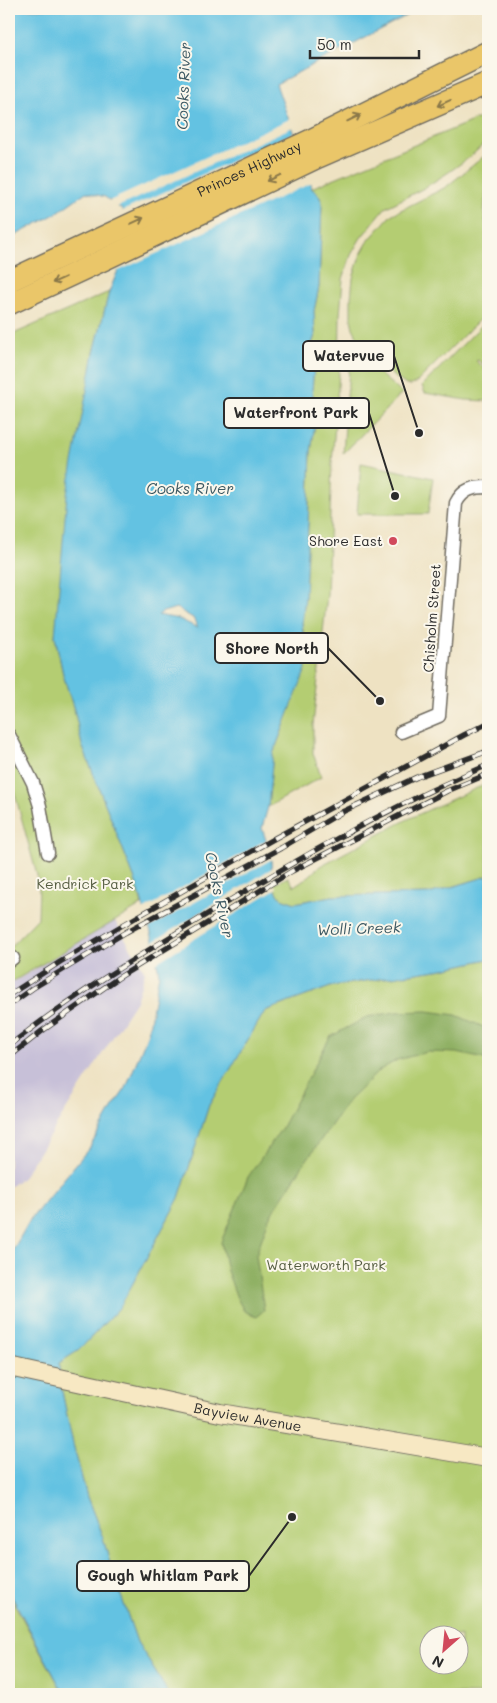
<svg xmlns="http://www.w3.org/2000/svg" width="497" height="1703" font-family="Mali,sans-serif">
<style>
.industrial{fill:#c7c0d8}
.green{fill:#b4cd72;stroke:#707c4e;fill-rule:evenodd}
.forest{fill:#8fb064;stroke:#5d6e48}
.water{fill:#64c2e2;stroke:#487686;fill-rule:evenodd}
.pier{fill:#eee2c2}
.lines{fill:none;stroke-linecap:round;stroke-linejoin:round}
.minor-casing{stroke:#6f6b60;stroke-width:15}
.secondary-casing{stroke:#6f6b60;stroke-width:20}
.trunk-casing{stroke:#6f6b60;stroke-width:24}
.minor{stroke:#fff;stroke-width:12}
.secondary{stroke:#f7e8c3;stroke-width:18}
.trunk{stroke:#eac669;stroke-width:21}
.rail-casing{stroke:#2b2b2b;stroke-width:5.5}
.rail{stroke:#fbf7ec;stroke-width:4;stroke-dasharray:11;stroke-linecap:butt}
.oneway{stroke:#8a784a}
.poi-dot{fill:#d1495b;stroke:#fbf7ec;stroke-width:2}
.labels{text-anchor:middle;stroke-width:4;stroke-linejoin:round;paint-order:stroke}
.street-label{font-size:14px;fill:#2b2b2b;stroke:#fbf7ec}
.poi-label{font-size:14px;fill:#2b2b2b;stroke:#fbf7ec;text-anchor:end}
.park-label{font-size:14px;fill:#545c40;stroke:#fbf7ec}
.water-label{font-size:15px;font-style:italic;fill:#3c5862;stroke:#fbf7ec}
.leader{fill:none;stroke:#2b2b2b;stroke-width:2}
.callout-dot{fill:#2b2b2b;stroke:#fbf7ec;stroke-width:2}
.callout{fill:#fbf7ec;stroke:#2b2b2b;stroke-width:2}
.callout-label{font-size:15px;text-anchor:middle;font-weight:bold;fill:#2b2b2b}
</style>
<rect width="100%" height="100%" fill="#fbf7ec"/>
<filter id="ink" filterUnits="userSpaceOnUse"><feTurbulence type="fractalNoise" baseFrequency=".02" numOctaves="2"/><feDisplacementMap in="SourceGraphic" scale="10" xChannelSelector="R" yChannelSelector="G"/><feConvolveMatrix kernelMatrix="1 2 1 2 8 2 1 2 1" color-interpolation-filters="sRGB"/></filter>
<filter id="wash" filterUnits="userSpaceOnUse"><feTurbulence type="fractalNoise" baseFrequency=".0096" numOctaves="4" result="noise"/><feDisplacementMap in="SourceGraphic" scale="20" xChannelSelector="R" yChannelSelector="G"/><feGaussianBlur stdDeviation="1.12" result="paint"/><feColorMatrix in="noise" values="0 0 0 0 0 0 0 0 0 0 0 0 0 0 0 0 0 1.4 0 .05"/><feComposite in="paint" operator="in"/></filter>
<g filter="url(#wash)">
<rect width="100%" height="100%" fill="#eee2c2"/>
<!-- industrial -->
<path class="industrial" d="M115 921 145 972 136 1001 23 1177 9 1187V985Z"/>
<!-- green -->
<g class="green">
<path d="M487 115 488 118V140L470 157 449 172 424 188 385 208 360 239 351 255 343 279 340 315 339 373 332 463 327 595 313 725V753L321 777 268 807 273 754 285 723 306 653 302 623 305 597 311 452 316 415 312 390 314 367 309 352 315 335 314 311 319 287 322 202 318 194 311 188Z"/>
<path d="M488 153V174L484 212 488 235V309L483 316 417 382 411 385H406L392 375 371 355 360 342 353 328 351 319V298L353 278 360 256 369 240 391 215 446 187Z"/>
<path d="M109 292 94 353 55 636 63 674 75 713 82 745 137 885 142 905 12 982 9 977V948L38 918 39 883 9 772V336Z"/>
<path d="M488 319V369L478 360 476 361 488 372V401L466 400 425 393 422 386Z"/>
<path d="M351 340 368 364 402 393 343 454Z"/>
<path d="M361 463 433 478 428 514H357Z"/>
<path d="M488 783V876L429 894 332 896 295 903 281 898 272 885 288 877 294 886 309 876 320 866 406 820Z"/>
<path d="M488 959V1694H169L137 1642 111 1567 103 1538 87 1497 73 1444 59 1377V1363L79 1350 120 1307 179 1198 209 1105 265 1011 333 986 443 969ZM430 1636H460V1666H430Z"/>
<path d="M9 1591 15 1605 64 1694H9Z"/>
</g>
<!-- forest -->
<path class="forest" d="M427 1011 456 1015 488 1029V1062L484 1059 457 1053 427 1052 397 1060 380 1070 349 1100 301 1168 269 1218 256 1255 264 1310 256 1317 244 1311 237 1298 227 1271 221 1242 248 1177 281 1129 330 1037 367 1017 396 1012Z"/>
<!-- water -->
<path class="water" d="M9 9H419L276 84 297 143 312 167 311 188 318 194 322 202 319 287 314 311 315 335 309 352 314 367 312 390 316 415 311 452 305 597 302 623 306 669 273 754 268 807 262 828 271 855 272 885 281 898 295 903 332 896 429 894 488 876V959L443 969 333 986 265 1011 209 1105 179 1198 120 1307 79 1350 59 1363V1377L73 1444 87 1497 103 1538 111 1567 137 1642 169 1694H64L9 1591V1257L30 1220 90 1147 113 1107 126 1088 148 1033 159 974 153 940 137 885 82 745 75 713 63 674 55 636 67 494 94 353 109 292 131 239 124 211 105 197 86 192 55 214 9 239ZM176 608 193 618 198 628 179 619 158 615 163 612Z"/>
<!-- pier -->
<g class="pier">
<path d="M292 118 295 126 115 208 107 202Z"/>
<path d="M296 132 299 142 314 166V182L114 273 129 239 120 212Z"/>
<path d="M268 839 274 858 147 929 141 911Z"/>
<path d="M274 867V884L277 888 154 964 151 943Z"/>
</g>
</g>
<g filter="url(#ink)">
<g class="lines">
<!-- minor casing -->
<g class="minor-casing">
<g id="minor">
<path d="M401 732 439 716 456 503C463 489 473 487 488 487"/>
<path d="M9 735 33 783 40 806 48 853"/>
<path d="M9 961 13 958"/>
</g>
</g>
<!-- secondary casing -->
<g class="secondary-casing">
<g id="secondary">
<path id="s1" d="M9 1367 220 1413 488 1458"/>
</g>
</g>
<!-- trunk casing -->
<g class="trunk-casing">
<g id="trunk">
<path id="s2" d="M9 281 311 140 488 52"/>
<path d="M9 304 103 260 318 157 488 83"/>
</g>
</g>
<!-- minor -->
<use href="#minor" class="minor"/>
<!-- secondary -->
<use href="#secondary" class="secondary"/>
<!-- trunk -->
<use href="#trunk" class="trunk"/>
<!-- rail casing -->
<g class="rail-casing">
<g id="rail">
<path d="M9 995 60 962 121 926 275 838 464 735 488 723"/>
<path d="M9 1005 33 988 126 932 281 848 342 812 417 777 488 751"/>
<path d="M9 1046C69 998 135 958 201 918 293 861 388 807 488 765"/>
<path d="M9 1057 42 1031 118 978 292 871 447 791 488 774"/>
</g>
</g>
<!-- rail -->
<use href="#rail" class="rail"/>
</g>
<!-- one-way arrows -->
<defs><path id="oneway-shaft" d="M-6 0H5M1.5-3L5.5 0L1.5 3" fill="none" stroke-width="1.6" stroke-linecap="round" stroke-linejoin="round" transform="scale(1.25)"/></defs>
<g class="oneway">
<use href="#oneway-shaft" transform="translate(444 103) rotate(156)"/>
<use href="#oneway-shaft" transform="translate(354 118) rotate(-26)"/>
<use href="#oneway-shaft" transform="translate(274 178) rotate(154)"/>
<use href="#oneway-shaft" transform="translate(137 221) rotate(-25)"/>
<use href="#oneway-shaft" transform="translate(59 280) rotate(156)"/>
</g>
</g>
<!-- markers -->
<circle class="poi-dot" cx="393" cy="541" r="5"/>
<g class="labels">
<!-- street labels -->
<g class="street-label">
<text dy="5" stroke="none"><textPath href="#s2" startOffset="265">Princes Highway</textPath></text>
<text transform="translate(432 618) rotate(-86)" y="5">Chisholm Street</text>
<text dy="5" stroke="none"><textPath href="#s1" startOffset="244">Bayview Avenue</textPath></text>
</g>
<!-- poi labels -->
<g class="poi-label">
<text x="383" y="546">Shore East</text>
</g>
<!-- park labels -->
<g class="park-label">
<text x="85" y="889">Kendrick Park</text>
<text x="326" y="1270">Waterworth Park</text>
</g>
<!-- water labels -->
<g class="water-label">
<text transform="translate(184 86) rotate(-88)" y="5">Cooks River</text>
<text x="190" y="494">Cooks River</text>
<text transform="translate(219 895) rotate(78)" y="5">Cooks River</text>
<text transform="translate(359 929) rotate(-2)" y="5">Wolli Creek</text>
</g>
</g>
<!-- callouts -->
<path class="leader" d="M419 433L394 356M395 496L369 413M380 701L328 648M292 1517L249 1576"/>
<g class="callout-dot">
<circle cx="419" cy="433" r="5"/>
<circle cx="395" cy="496" r="5"/>
<circle cx="380" cy="701" r="5"/>
<circle cx="292" cy="1517" r="5"/>
</g>
<g class="callout">
<rect x="303" y="341" width="91" height="30" rx="5"/>
<rect x="224" y="398" width="145" height="30" rx="5"/>
<rect x="215" y="633" width="113" height="30" rx="5"/>
<rect x="77" y="1561" width="172" height="30" rx="5"/>
</g>
<g class="callout-label">
<text x="349" y="361">Watervue</text>
<text x="296" y="418">Waterfront Park</text>
<text x="272" y="654">Shore North</text>
<text x="163" y="1581">Gough Whitlam Park</text>
</g>
<!-- margin -->
<rect width="497" height="1703" fill="none" stroke="#fbf7ec" stroke-width="30"/>
<!-- north arrow -->
<g transform="translate(444 1650) rotate(207)"><circle r="24" fill="#fbf7ec" stroke="#a8a59f"/>
<path d="M0-4L9 19L0 12L-9 19Z" fill="#d1495b"/>
<text y="-8" font-size="14" font-weight="bold" text-anchor="middle" fill="#2b2b2b">N</text>
</g>
<!-- scale -->
<path d="M310 50v8h109v-8" fill="none" stroke="#2b2b2b" stroke-width="2.5"/>
<text x="317" y="50" font-size="15" fill="#2b2b2b" stroke="#fbf7ec" stroke-width="4" paint-order="stroke">50 m</text>
</svg>
